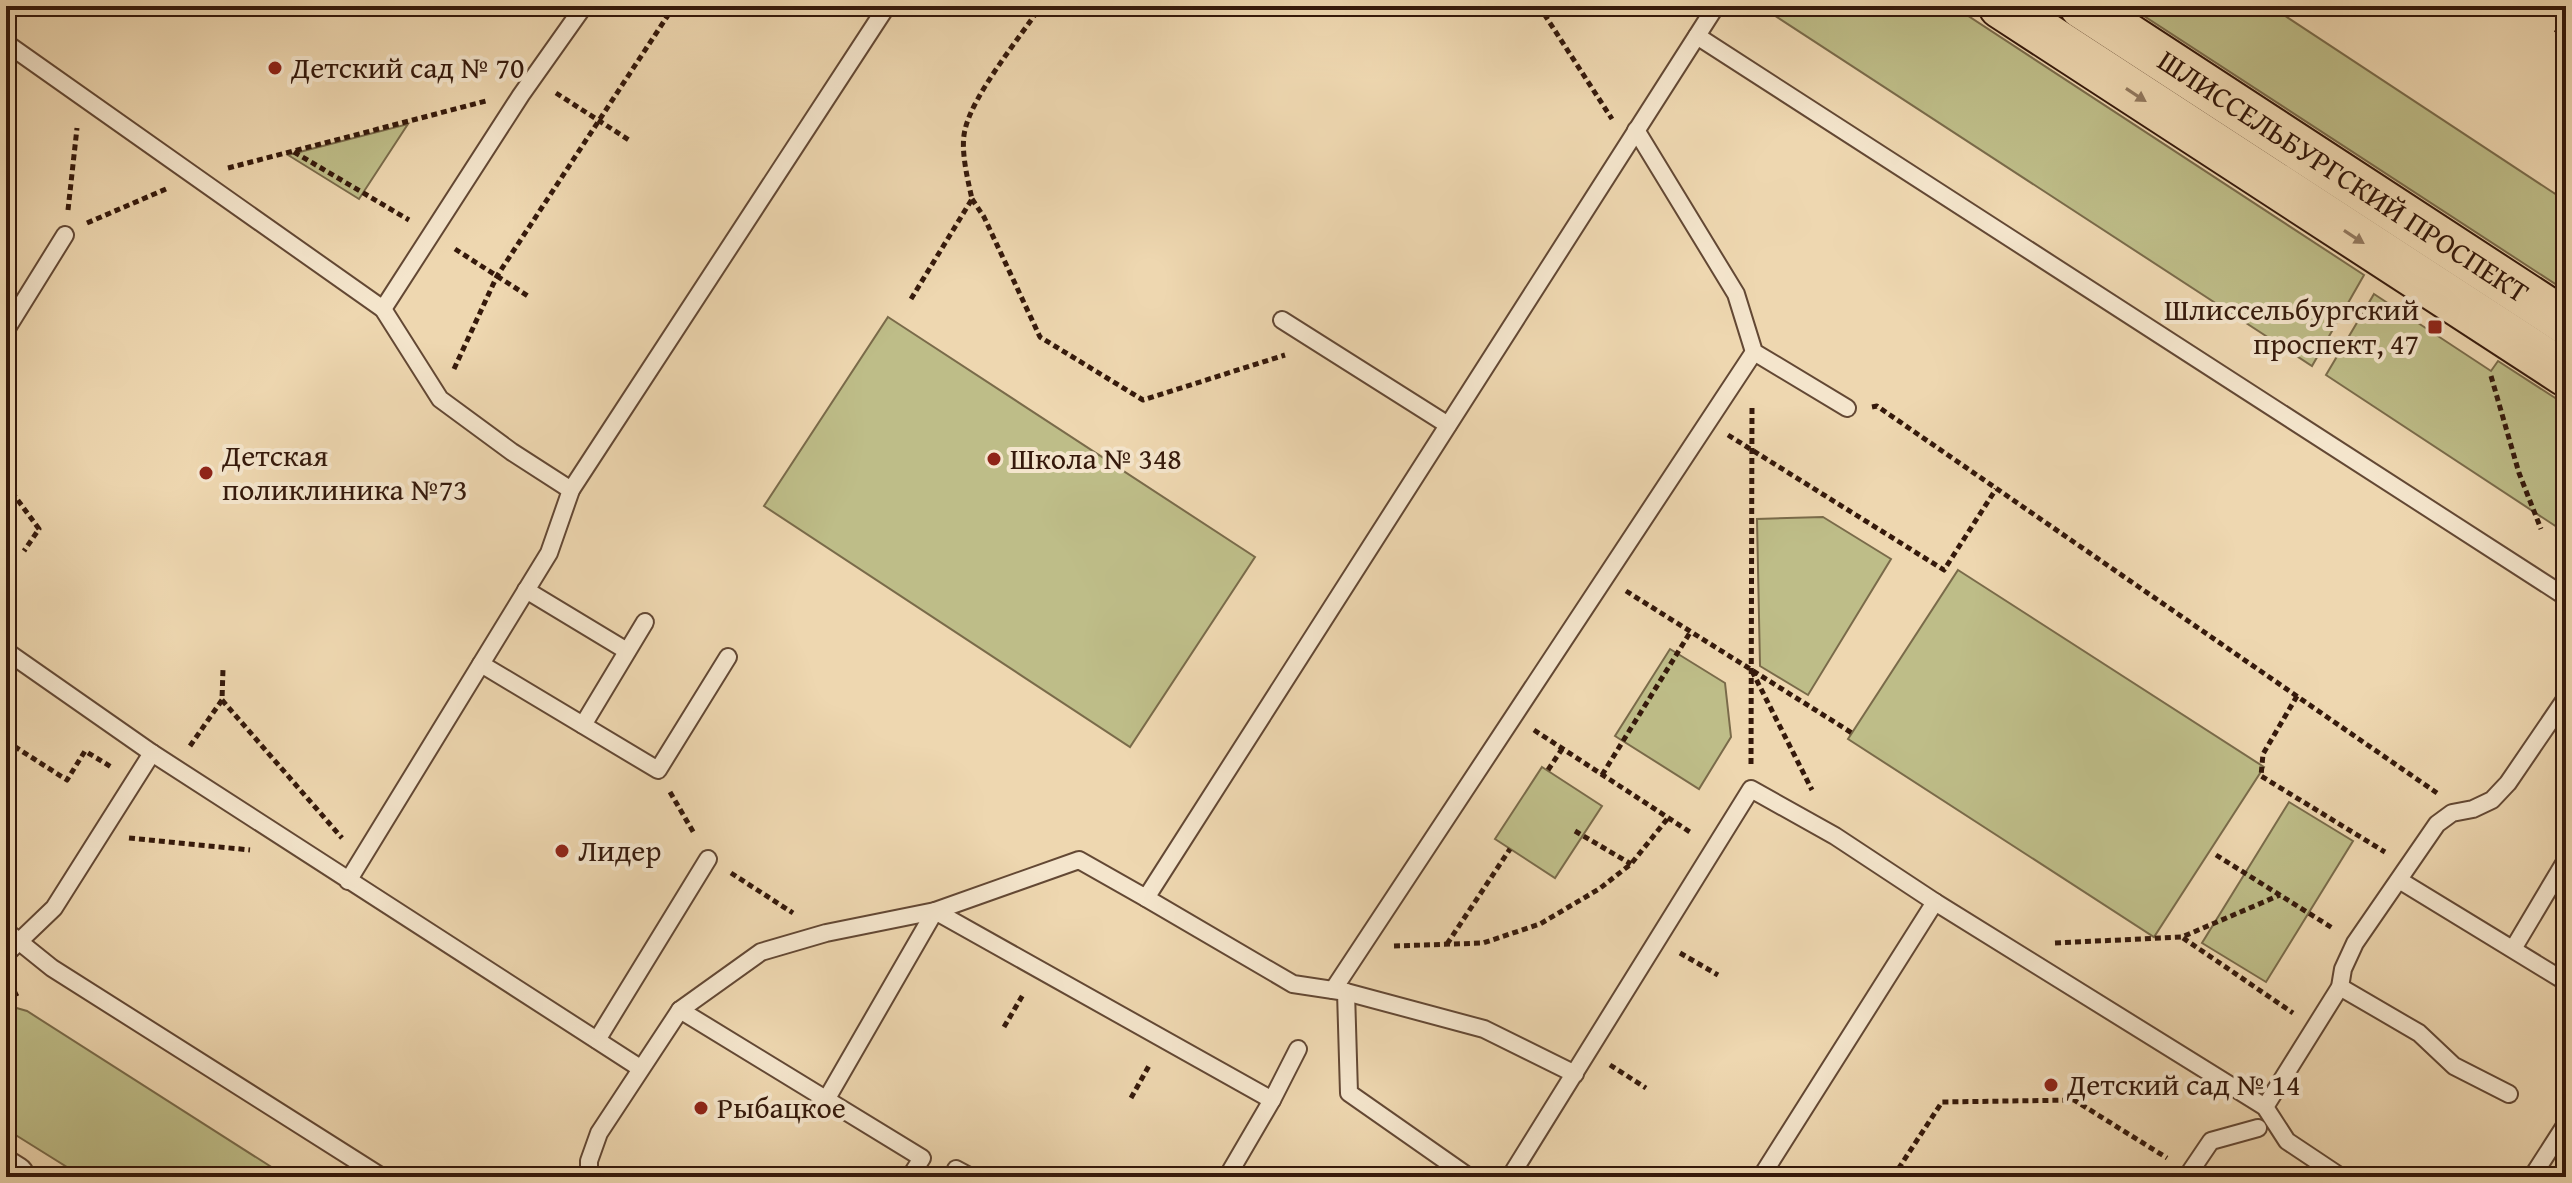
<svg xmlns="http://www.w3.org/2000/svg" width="2572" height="1183" font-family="'Gentium Book Plus',serif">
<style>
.green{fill:#bebd88;stroke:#7a6b4a;stroke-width:2}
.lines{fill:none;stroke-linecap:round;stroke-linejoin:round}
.service-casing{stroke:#634834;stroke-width:20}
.tertiary-casing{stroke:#634834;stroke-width:44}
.primary-casing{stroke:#35190b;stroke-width:48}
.path{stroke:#35190b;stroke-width:5;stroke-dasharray:6 4;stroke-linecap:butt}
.service{stroke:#f4e5cc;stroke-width:16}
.tertiary{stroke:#f4e5cc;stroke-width:40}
.primary{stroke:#eed7b0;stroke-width:44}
.oneway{fill:#92785e}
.poi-dot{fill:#8f2418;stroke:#f4e5cc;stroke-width:3}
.labels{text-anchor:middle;stroke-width:8;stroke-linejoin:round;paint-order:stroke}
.poi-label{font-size:30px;fill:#35190b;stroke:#f4e5cc;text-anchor:start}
.street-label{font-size:30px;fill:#35190b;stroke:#f4e5cc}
</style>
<rect width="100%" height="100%" fill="#eed7b0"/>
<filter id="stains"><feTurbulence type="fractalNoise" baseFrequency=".0025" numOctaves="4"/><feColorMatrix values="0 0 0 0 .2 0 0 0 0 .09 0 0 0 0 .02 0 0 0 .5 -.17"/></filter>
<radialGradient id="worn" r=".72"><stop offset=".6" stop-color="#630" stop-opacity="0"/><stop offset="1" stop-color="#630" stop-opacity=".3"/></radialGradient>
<!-- green -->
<g class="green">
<path d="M1760 6H1953L2364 275 2312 366Z"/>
<path d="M2144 6H2270L2566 201V291L2141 14Z"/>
<path d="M408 124 359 199 288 155Z"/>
<path d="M2374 294 2491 371 2498 361 2566 405V533L2326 375Z"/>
<path d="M888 317 1255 557 1130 747 764 506Z"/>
<path d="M1823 517 1891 559 1808 695 1760 666 1757 519Z"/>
<path d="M1958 570 2264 767 2154 937 1848 739Z"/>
<path d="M1670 649 1725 683 1731 737 1699 789 1615 736Z"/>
<path d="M1542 767 1602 806 1555 878 1495 839Z"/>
<path d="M2289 802 2353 841 2266 982 2202 943Z"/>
<path d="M13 1007 27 1011 287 1177H83L6 1129V1008Z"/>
</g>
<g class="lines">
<!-- service casing -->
<g class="service-casing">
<g id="service">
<path d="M1697 36 2566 597"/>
<path d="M6 43 383 309 440 399 512 452 571 490"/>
<path d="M1636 130 1736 294 1754 352 1847 408"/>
<path d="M383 309 521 95 584 6"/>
<path d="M1282 320 1448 425"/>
<path d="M6 330 65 235"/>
<path d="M526 590 627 651"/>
<path d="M6 651 152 753 640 1068"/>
<path d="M481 664 658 770 728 657"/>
<path d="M583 725 645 622"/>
<path d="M2399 880 2566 982"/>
<path d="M348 881 549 553 571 490 887 6"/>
<path d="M1146 898 1293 984 1346 992 1484 1029 1575 1074"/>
<path d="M6 931 52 968 382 1177"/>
<path d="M2513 949 2566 860"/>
<path d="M6 954 54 908 152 753"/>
<path d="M2340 987 2419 1033 2454 1066 2509 1094"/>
<path d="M1333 990 1754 352"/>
<path d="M1346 992 1349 1093 1469 1177"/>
<path d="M680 1010 922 1158 910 1177"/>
<path d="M597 1040 708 859"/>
<path d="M826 1100 935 911 1272 1100"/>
<path d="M2265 1107 2340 987 2343 969 2355 943 2437 824 2452 813 2473 809 2492 800 2508 783 2566 698"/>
<path d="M956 1169 971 1177"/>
<path d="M2190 1172 2211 1141 2258 1128"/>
<path d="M589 1177V1161L599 1133 680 1010 761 952 826 933 935 911 1079 860 1146 898 1716 6"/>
<path d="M1227 1177 1272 1100 1298 1049"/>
<path d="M1510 1177 1751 789 1835 836 1935 902"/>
<path d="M1761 1177 1935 902 2265 1107 2287 1141 2341 1177"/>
<path d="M2532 1177 2566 1124"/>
</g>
</g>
<!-- tertiary casing -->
<g class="tertiary-casing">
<path id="tertiary" d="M6 1172 14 1177"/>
</g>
<!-- primary casing -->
<g class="primary-casing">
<g id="primary">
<path d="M2001 6 2566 374"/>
<path id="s1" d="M2082 6 2566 322"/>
</g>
</g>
<!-- path -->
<g class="path">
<path d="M1539 6 1612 119"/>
<path d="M2556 33 2566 18"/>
<path d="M556 93 629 140"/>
<path d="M294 152 409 220"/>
<path d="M228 168 486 101"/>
<path d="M972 199 984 217 1040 337 1143 400 1285 355"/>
<path d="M68 210 77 128"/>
<path d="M87 223 166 189"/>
<path d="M455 249 528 296"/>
<path d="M911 299 972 199C968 181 960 149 965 130 972 96 1020 37 1041 6"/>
<path d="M454 369 497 276 674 6"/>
<path d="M2491 376 2519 473 2541 529"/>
<path d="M1872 407 1877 406 2437 793"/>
<path d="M1728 435 1944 570 1996 489"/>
<path d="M6 484 39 529 24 551"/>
<path d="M1626 591 1852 733"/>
<path d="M1752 671 1812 790"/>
<path d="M2297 696 2263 754 2261 776 2385 852"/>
<path d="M222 700 342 838"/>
<path d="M1534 730 1693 834"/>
<path d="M6 741 67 780 85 751 113 768"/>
<path d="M190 746 222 700 223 669"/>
<path d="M1751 764 1752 406"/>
<path d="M1548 770 1562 749"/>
<path d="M1602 775 1691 631"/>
<path d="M670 792 695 835"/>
<path d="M1575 831 1631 864"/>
<path d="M129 838 250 850"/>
<path d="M2216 855 2334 929"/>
<path d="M731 873 793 913"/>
<path d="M2183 938 2293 1013"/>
<path d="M2055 943 2182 937 2280 895"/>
<path d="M1447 944 1510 849"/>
<path d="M1394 946 1483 943 1540 924 1599 889 1631 864 1668 818"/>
<path d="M1680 953 1718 975"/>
<path d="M6 999 18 993"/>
<path d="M1004 1027 1024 993"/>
<path d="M1610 1065 1646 1088"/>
<path d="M1131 1098 1150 1064"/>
<path d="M6 1120 13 1124"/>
<path d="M542 1177 564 1169"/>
<path d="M1893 1177 1942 1102 2074 1100 2167 1158"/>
</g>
<!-- service -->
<use href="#service" class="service"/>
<!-- tertiary -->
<use href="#tertiary" class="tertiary"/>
<!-- primary -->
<use href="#primary" class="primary"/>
</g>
<!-- one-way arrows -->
<defs><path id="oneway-solid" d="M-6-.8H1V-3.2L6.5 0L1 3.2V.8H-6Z" transform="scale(2)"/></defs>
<g class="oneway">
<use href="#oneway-solid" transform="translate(2136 95) rotate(33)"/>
<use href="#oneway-solid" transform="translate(2354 237) rotate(33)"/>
</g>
<!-- markers -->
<g class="poi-dot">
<circle cx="275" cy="68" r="8"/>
<rect x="2427" y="319" width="16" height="16" rx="4"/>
<circle cx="994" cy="459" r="8"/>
<circle cx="206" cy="473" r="8"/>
<circle cx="562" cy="851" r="8"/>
<circle cx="2051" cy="1085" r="8"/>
<circle cx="701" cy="1108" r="8"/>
</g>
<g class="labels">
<!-- poi labels -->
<g class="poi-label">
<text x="291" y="78">Детский сад № 70</text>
<text x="2419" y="320" text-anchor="end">Шлиссельбургский<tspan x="2419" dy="34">проспект, 47</tspan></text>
<text x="222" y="466">Детская<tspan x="222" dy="34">поликлиника №73</tspan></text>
<text x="1010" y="469">Школа № 348</text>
<text x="578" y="861">Лидер</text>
<text x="2067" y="1095">Детский сад № 14</text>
<text x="717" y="1118">Рыбацкое</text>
</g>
<!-- street labels -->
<g class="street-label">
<text dy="10" stroke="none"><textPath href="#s1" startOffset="312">ШЛИССЕЛЬБУРГСКИЙ ПРОСПЕКТ</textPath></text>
</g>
</g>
<!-- margin -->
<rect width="2572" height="1183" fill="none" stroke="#eed7b0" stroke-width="32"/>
<rect x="8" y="8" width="2556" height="1167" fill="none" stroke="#35190b" stroke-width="4"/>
<rect x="16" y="16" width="2540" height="1151" fill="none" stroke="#35190b" stroke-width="2"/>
<rect width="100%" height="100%" filter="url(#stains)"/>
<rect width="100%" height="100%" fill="url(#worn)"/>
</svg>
